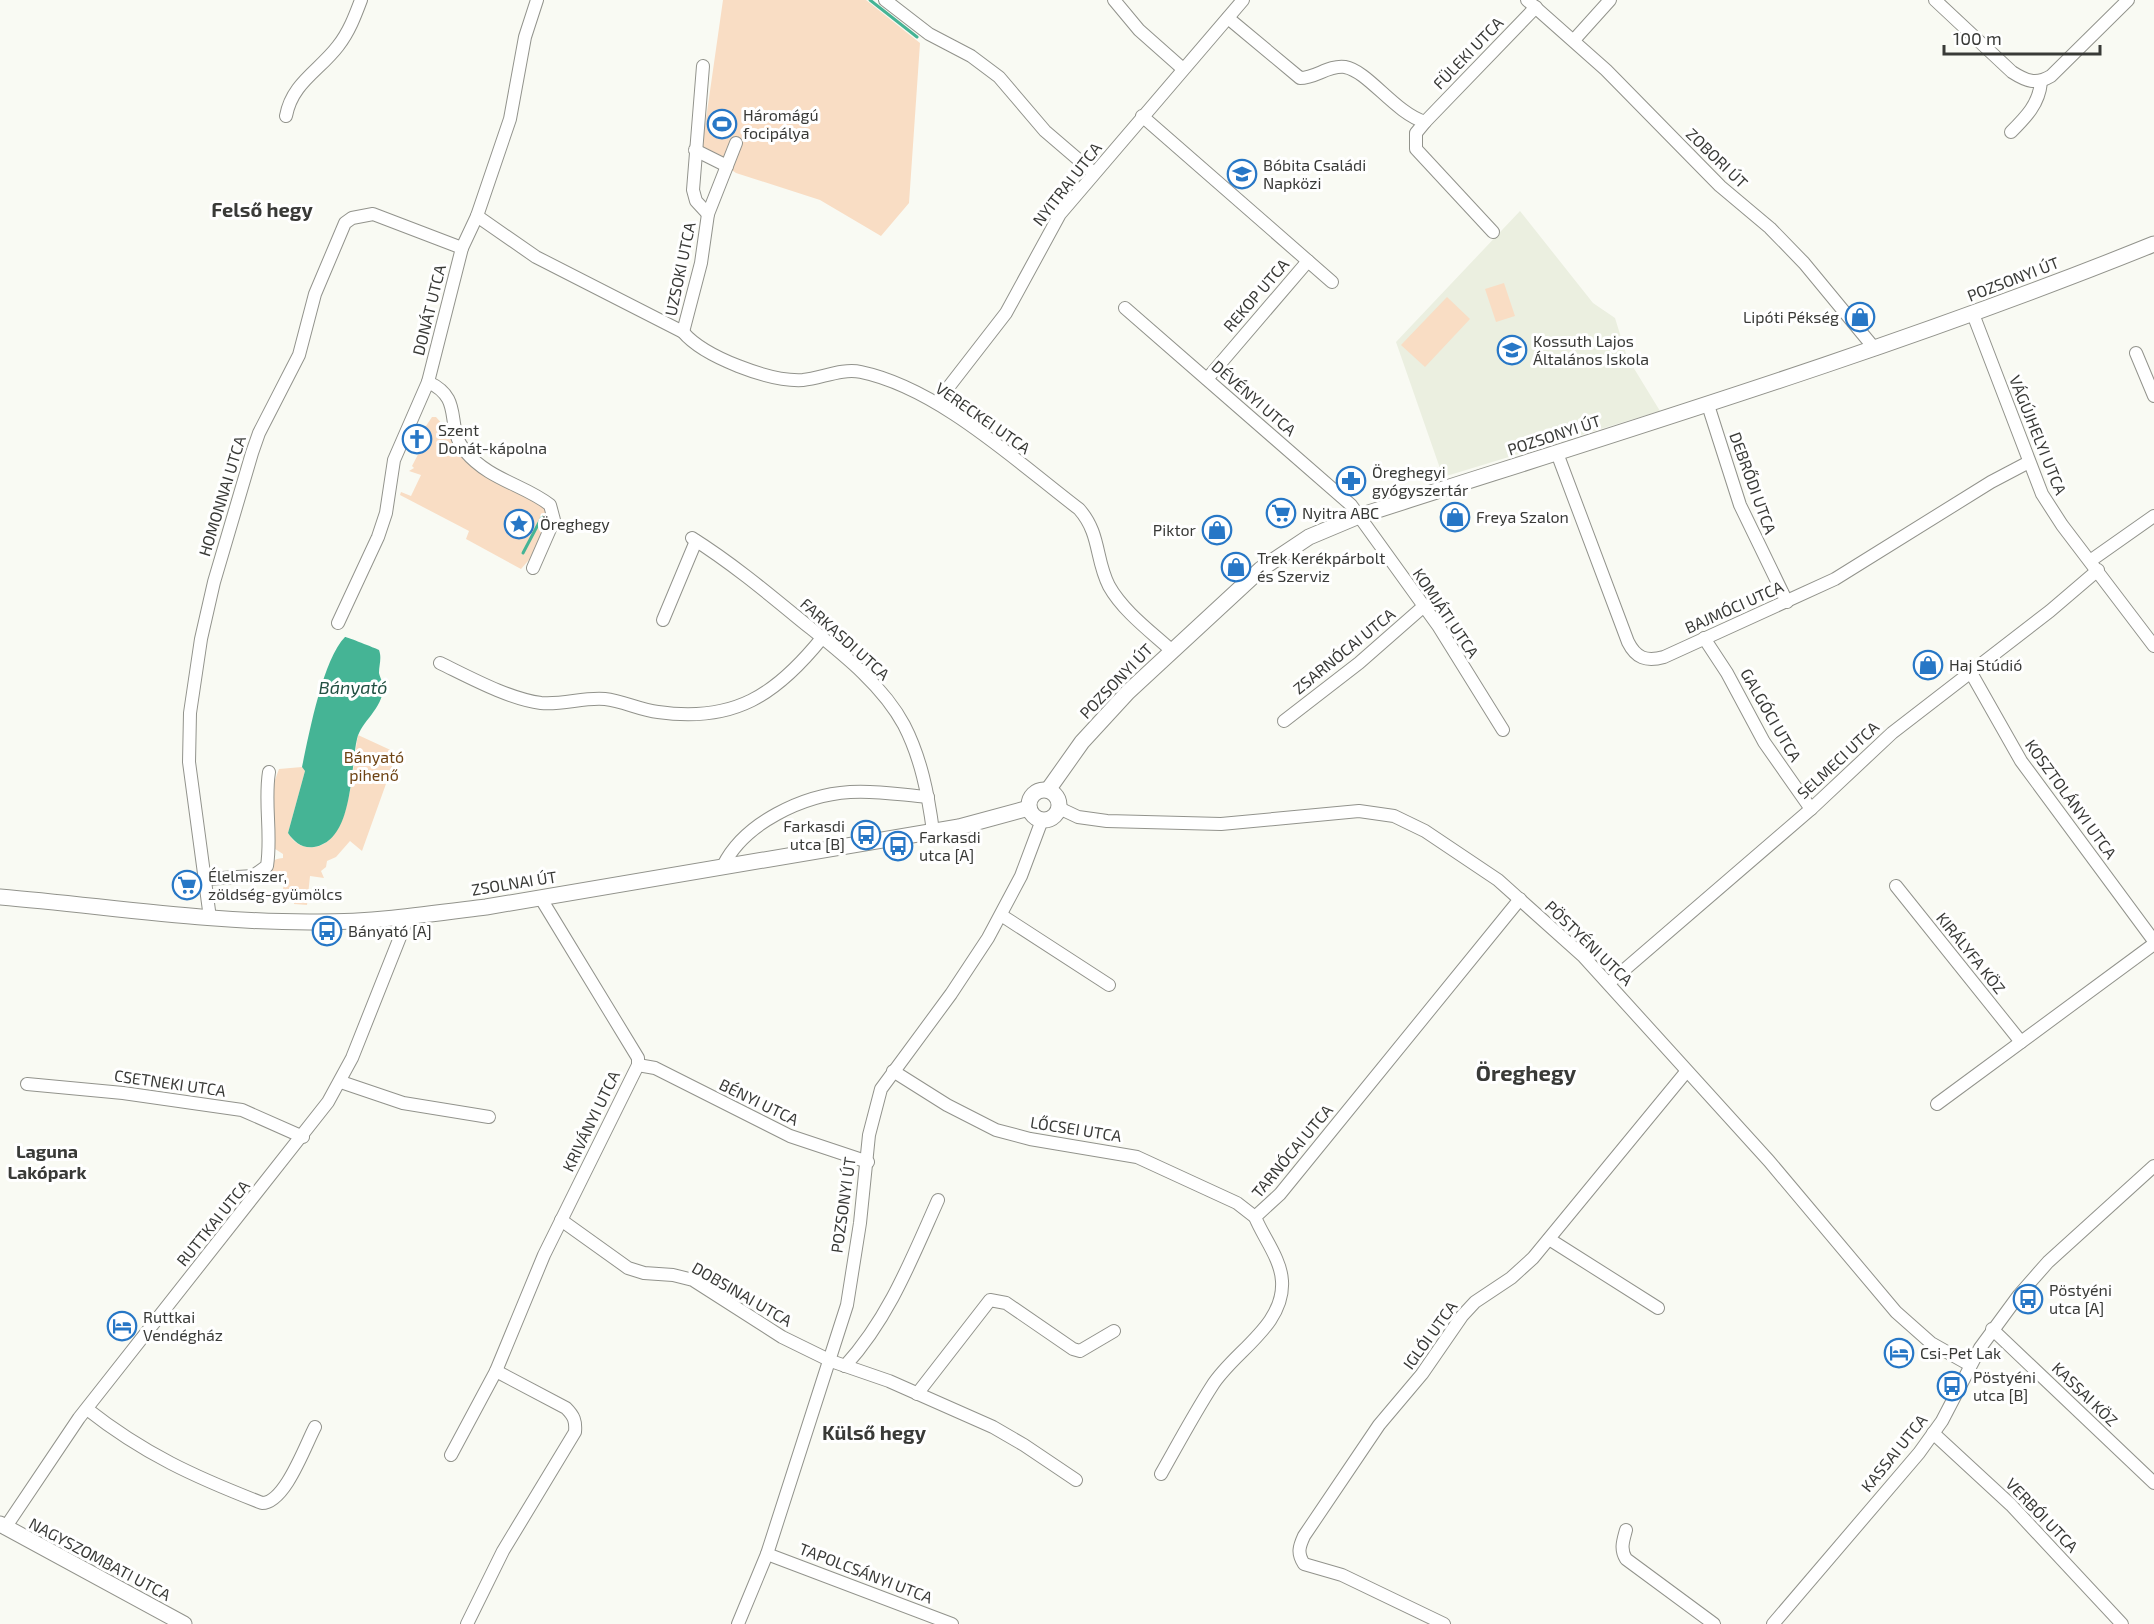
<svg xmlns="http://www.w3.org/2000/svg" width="2154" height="1624" font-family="'Exo 2',sans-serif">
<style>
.built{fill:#ebefe0}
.green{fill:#f9ddc4}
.water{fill:#45b495}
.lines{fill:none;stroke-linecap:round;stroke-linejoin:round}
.stream{stroke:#45b495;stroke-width:3}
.minor-casing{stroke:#92938c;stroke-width:14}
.tertiary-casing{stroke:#92938c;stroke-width:17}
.minor{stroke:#fff;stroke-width:12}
.tertiary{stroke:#fff;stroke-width:15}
.labels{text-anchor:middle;stroke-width:6;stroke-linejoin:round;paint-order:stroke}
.street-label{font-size:16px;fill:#393a37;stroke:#fff}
.poi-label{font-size:16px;fill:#393a37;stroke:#fff;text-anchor:start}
.park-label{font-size:16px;fill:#6e4313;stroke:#fff}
.water-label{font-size:18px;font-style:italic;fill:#225042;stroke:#fff}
.neighbourhood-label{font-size:18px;font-weight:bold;fill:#393a37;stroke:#fff}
.quarter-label{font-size:20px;font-weight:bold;fill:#393a37;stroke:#fff}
.district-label{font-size:22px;font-weight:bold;fill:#393a37;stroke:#fff}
</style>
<rect width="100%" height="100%" fill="#f9faf3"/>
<!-- built -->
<path class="built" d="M1520 211 1593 303 1615 318 1627 357 1660 411 1443 477 1396 342Z"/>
<!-- green -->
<g class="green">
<path d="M723 0H866L920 43 909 203 881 236 820 200 736 173 705 151 702 147Z"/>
<path d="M1504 283 1515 316 1496 322 1485 289Z"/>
<path d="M1447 297 1470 319 1425 367 1401 345Z"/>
<path d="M432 417H436L450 433 468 463 545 507 548 521 535 553 521 569 466 539 469 531 400 495 401 492 411 496 421 475 409 471 414 468 412 466 424 443V429Z"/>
<path d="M358 735 397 753 362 851 350 841 336 857 327 861 326 867 321 871 324 878 310 876 307 905 294 904 295 890 283 889 284 882H271C266 869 268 859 283 858V854L272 847V788L279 769 302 767 305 771 288 833C294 843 303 849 315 847 352 841 352 765 358 735Z"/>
</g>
<!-- water -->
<path class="water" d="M345 637C347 637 375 648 379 650 382 658 379 665 379 673 380 678 383 682 383 686 384 708 361 721 357 739 350 769 354 841 314 847 303 849 294 842 288 833L305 771 302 767C309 734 323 659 345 637Z"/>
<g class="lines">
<!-- stream -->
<g class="stream">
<path d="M870 0 917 37"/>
<path d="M523 553 542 517"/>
</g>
<!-- minor casing -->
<g class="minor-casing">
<g id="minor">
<path d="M885 0 929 34 971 56 999 77 1045 131 1094 173"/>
<path d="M1114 0 1139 30 1183 69"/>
<path d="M1527 0 1606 70 1720 186 1770 228 1804 263 1875 349"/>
<path d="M1935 0 2012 72C2026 81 2036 85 2051 76L2128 0"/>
<path d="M1228 18 1300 78C1316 78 1328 65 1345 67 1368 71 1395 113 1425 122L1536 7"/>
<path d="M1574 40 1610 0"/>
<path d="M703 66 693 190 696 201 708 214"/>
<path d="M286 116C292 83 319 71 338 46 349 32 355 16 361 0"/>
<path d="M1142 116 1332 282"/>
<path d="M1425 122 1416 133V149L1493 232"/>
<path d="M2011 132C2026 117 2039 104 2041 82"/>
<path d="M695 150 727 166"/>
<path d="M477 216 536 257 683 332C704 357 770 382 803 380 822 378 842 368 861 372 938 388 1016 461 1079 509 1101 534 1095 559 1109 586 1123 611 1150 631 1171 650"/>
<path d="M1125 308 1351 505 1439 627 1503 730"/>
<path d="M1973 314 2042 494 2062 525 2154 646"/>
<path d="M683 332 701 263 708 214 736 143"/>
<path d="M2136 353 2154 396"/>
<path d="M1207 379 1308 261"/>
<path d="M428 382C465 399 444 425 465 451 489 480 525 485 550 505L554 520 533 568"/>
<path d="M937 402 1006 313 1060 214 1243 0"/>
<path d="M1708 405 1740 505 1787 602"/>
<path d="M1557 453 1628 642C1636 658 1646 662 1664 657L1835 579 1991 482 2029 462"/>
<path d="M692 538C730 562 764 590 798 618 836 649 881 682 904 725 921 758 928 794 933 831"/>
<path d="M2090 561 2154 516"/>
<path d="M663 620 696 541"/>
<path d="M338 623 378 537 386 513 394 460 428 382 462 248 477 216 510 119 525 37 537 0"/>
<path d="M1704 638 1727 673 1764 742 1811 809"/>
<path d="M440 663C469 677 509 699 541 703 563 705 584 697 605 699 623 701 640 710 658 712 734 723 776 695 822 638"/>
<path d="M1970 671 2021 761 2154 941"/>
<path d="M1284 721 1359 663 1424 606"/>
<path d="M1059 808 1078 817 1107 821 1221 824 1359 811 1394 816 1425 831 1498 880 1583 956 1769 1161 1896 1312 1931 1343 1970 1365"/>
<path d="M723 866C744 823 803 795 850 792 876 790 902 795 928 797"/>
<path d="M206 879 253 876 267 866C272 834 264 803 269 772"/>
<path d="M1896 886 2021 1042"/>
<path d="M1001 915 1109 985"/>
<path d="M210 918 189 762 190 713 201 639 214 582 252 453 259 433 299 355 315 294 345 223 352 218 373 214 462 248"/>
<path d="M1609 983 1811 809 1892 733 2050 611 2098 570"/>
<path d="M638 1065 655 1068 790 1136 868 1162"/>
<path d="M893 1071 947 1105 996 1130 1030 1139 1137 1157 1237 1203 1255 1217"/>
<path d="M341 1082 403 1103 489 1117"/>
<path d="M27 1084 123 1093 242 1110 303 1137"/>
<path d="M1937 1104 2154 944"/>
<path d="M561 1220 628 1268 644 1273 673 1275 693 1280 782 1337 831 1361 889 1381 993 1427 1024 1445 1076 1480"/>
<path d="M1549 1239 1658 1308"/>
<path d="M1992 1329 2154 1483"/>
<path d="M845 1366C889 1318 912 1258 938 1200"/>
<path d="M917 1394 990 1300 1006 1303 1073 1349 1080 1351 1114 1331"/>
<path d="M87 1409C144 1454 195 1477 262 1503 285 1503 305 1446 315 1427"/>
<path d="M1933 1433 2011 1505 2122 1624"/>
<path d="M451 1455 496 1371 544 1255 638 1065V1058L540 897"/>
<path d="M1161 1474C1178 1444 1194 1414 1212 1386 1233 1352 1285 1326 1282 1281 1281 1259 1263 1237 1255 1217L1280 1194 1520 899"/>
<path d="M5 1528 79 1418 328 1102 352 1058 408 917"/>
<path d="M1626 1530C1623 1541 1620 1549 1626 1559L1714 1624"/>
<path d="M767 1554 952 1624"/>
<path d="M467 1624 503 1551 575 1432C576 1421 574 1416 566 1408L496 1371"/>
<path d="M738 1624 767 1554 847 1305 860 1223 869 1135 881 1089 951 994 988 938 1021 876 1042 820"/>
<path d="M1444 1624 1342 1575 1304 1564C1297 1553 1299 1547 1304 1536L1379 1425 1422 1374 1462 1316 1475 1302 1511 1278 1533 1258 1686 1072"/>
<path d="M1773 1624 1919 1453 1942 1421 1980 1348 2019 1295 2048 1262 2154 1166"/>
</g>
</g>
<!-- tertiary casing -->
<g class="tertiary-casing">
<g id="tertiary">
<circle cx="1044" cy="805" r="15"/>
<path d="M1048 790 1082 742 1128 692 1261 569 1309 537 1359 516C1626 430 1894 349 2154 244"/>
<path d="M0 897C106 906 212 923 318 922 375 922 430 914 486 907L959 827 1029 808"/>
<path d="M0 1524 184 1624"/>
</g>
</g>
<!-- minor -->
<use href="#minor" class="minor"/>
<!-- tertiary -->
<use href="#tertiary" class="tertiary"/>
</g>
<!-- icons -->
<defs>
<g id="stadium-ring" transform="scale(1.5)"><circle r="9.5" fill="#fff" stroke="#2777c6" stroke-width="1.5"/><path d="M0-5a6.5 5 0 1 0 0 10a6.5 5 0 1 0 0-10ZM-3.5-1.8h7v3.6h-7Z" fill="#2777c6"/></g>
<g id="school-ring" transform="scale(1.5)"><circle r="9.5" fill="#fff" stroke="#2777c6" stroke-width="1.5"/><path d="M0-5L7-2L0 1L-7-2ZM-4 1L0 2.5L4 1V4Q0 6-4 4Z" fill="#2777c6"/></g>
<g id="shop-ring" transform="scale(1.5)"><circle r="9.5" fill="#fff" stroke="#2777c6" stroke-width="1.5"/><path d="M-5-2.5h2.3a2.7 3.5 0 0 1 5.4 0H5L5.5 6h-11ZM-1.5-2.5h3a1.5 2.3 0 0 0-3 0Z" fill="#2777c6"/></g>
<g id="church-ring" transform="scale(1.5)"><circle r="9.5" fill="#fff" stroke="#2777c6" stroke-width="1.5"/><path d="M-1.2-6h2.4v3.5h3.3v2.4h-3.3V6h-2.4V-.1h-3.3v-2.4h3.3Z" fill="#2777c6"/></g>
<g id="pharmacy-ring" transform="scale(1.5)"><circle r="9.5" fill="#fff" stroke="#2777c6" stroke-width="1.5"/><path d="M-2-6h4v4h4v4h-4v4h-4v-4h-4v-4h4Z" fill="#2777c6"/></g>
<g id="supermarket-ring" transform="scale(1.5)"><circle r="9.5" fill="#fff" stroke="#2777c6" stroke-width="1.5"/><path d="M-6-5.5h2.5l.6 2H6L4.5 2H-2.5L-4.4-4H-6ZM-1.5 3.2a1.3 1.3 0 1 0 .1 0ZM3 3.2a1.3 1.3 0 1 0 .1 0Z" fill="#2777c6"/></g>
<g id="sight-ring" transform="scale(1.5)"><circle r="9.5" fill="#fff" stroke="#2777c6" stroke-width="1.5"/><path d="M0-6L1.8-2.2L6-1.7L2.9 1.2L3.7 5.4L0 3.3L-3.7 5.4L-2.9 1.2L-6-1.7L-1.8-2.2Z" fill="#2777c6"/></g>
<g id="bus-ring" transform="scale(1.5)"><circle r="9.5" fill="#fff" stroke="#2777c6" stroke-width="1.5"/><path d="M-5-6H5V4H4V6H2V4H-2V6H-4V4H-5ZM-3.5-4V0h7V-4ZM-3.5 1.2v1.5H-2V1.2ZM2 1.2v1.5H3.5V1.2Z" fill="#2777c6"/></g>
<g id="hotel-ring" transform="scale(1.5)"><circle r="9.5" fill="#fff" stroke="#2777c6" stroke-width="1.5"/><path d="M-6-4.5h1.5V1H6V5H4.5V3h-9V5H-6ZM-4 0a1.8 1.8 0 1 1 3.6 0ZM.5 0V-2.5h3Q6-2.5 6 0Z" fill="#2777c6"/></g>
</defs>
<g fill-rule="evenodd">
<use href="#stadium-ring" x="722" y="124"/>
<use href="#school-ring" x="1242" y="174"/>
<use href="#shop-ring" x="1860" y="317"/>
<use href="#school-ring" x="1512" y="350"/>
<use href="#church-ring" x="417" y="439"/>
<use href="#pharmacy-ring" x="1351" y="481"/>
<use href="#supermarket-ring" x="1281" y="513"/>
<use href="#shop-ring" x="1455" y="517"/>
<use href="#sight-ring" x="519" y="524"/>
<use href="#shop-ring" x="1217" y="530"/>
<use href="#shop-ring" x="1236" y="567"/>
<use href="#shop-ring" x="1928" y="665"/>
<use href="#bus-ring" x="866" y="835"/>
<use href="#bus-ring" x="898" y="846"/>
<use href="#supermarket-ring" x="187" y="885"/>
<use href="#bus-ring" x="327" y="931"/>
<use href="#bus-ring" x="2028" y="1299"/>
<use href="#hotel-ring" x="122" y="1326"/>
<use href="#hotel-ring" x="1899" y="1353"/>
<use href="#bus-ring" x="1952" y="1386"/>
</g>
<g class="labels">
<!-- street labels -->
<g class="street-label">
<text transform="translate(1468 53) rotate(-46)" y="6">FÜLEKI UTCA</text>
<text transform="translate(1717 158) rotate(44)" y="6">ZOBORI ÚT</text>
<text transform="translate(1067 184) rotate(-52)" y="6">NYITRAI UTCA</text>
<text transform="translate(680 269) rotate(-78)" y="6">UZSOKI UTCA</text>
<text transform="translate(2013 279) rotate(-21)" y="6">POZSONYI ÚT</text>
<text transform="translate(1256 295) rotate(-49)" y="6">REKOP UTCA</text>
<text transform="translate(429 310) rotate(-76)" y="6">DONÁT UTCA</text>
<text transform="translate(1254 398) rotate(41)" y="6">DÉVÉNYI UTCA</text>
<text transform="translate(983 418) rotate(35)" y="6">VERECKEI UTCA</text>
<text transform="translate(1554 435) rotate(-18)" y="6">POZSONYI ÚT</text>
<text transform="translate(2038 435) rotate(68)" y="6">VÁGÚJHELYI UTCA</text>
<text transform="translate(1753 483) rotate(70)" y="6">DEBRŐDI UTCA</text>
<text transform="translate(222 496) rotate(-73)" y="6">HOMONNAI UTCA</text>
<text transform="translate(1734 607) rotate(-24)" y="6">BAJMÓCI UTCA</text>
<text transform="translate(1446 613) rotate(56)" y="6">KOMJÁTI UTCA</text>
<text transform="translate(845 639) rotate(42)" y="6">FARKASDI UTCA</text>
<text transform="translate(1344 651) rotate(-39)" y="6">ZSARNÓCAI UTCA</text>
<text transform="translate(1116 681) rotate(-46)" y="6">POZSONYI ÚT</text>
<text transform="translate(1771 715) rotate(60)" y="6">GALGÓCI UTCA</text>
<text transform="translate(1838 760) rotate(-43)" y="6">SELMECI UTCA</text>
<text transform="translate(2071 799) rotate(54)" y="6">KOSZTOLÁNYI UTCA</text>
<text transform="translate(514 883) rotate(-9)" y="6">ZSOLNAI ÚT</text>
<text transform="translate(1589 943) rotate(44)" y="6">PÖSTYÉNI UTCA</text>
<text transform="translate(1971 953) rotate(51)" y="6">KIRÁLYFA KÖZ</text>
<text transform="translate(170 1083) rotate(8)" y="6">CSETNEKI UTCA</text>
<text transform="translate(759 1102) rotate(26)" y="6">BÉNYI UTCA</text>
<text transform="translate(591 1121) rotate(-64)" y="6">KRIVÁNYI UTCA</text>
<text transform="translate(1076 1129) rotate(9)" y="6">LŐCSEI UTCA</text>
<text transform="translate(1292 1151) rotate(-50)" y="6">TARNÓCAI UTCA</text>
<text transform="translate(843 1205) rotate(-82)" y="6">POZSONYI ÚT</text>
<text transform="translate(213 1223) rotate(-51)" y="6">RUTTKAI UTCA</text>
<text transform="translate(742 1294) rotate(30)" y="6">DOBSINAI UTCA</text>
<text transform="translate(1430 1335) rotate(-54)" y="6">IGLÓI UTCA</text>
<text transform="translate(2085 1394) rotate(44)" y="6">KASSAI KÖZ</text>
<text transform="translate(1894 1453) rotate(-51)" y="6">KASSAI UTCA</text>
<text transform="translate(2042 1515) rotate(46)" y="6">VERBÓI UTCA</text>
<text transform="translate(100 1559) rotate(28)" y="6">NAGYSZOMBATI UTCA</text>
<text transform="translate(866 1573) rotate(21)" y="6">TAPOLCSÁNYI UTCA</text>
</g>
<!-- poi labels -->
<g class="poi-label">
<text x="743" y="121">Háromágú<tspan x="743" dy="18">focipálya</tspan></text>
<text x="1263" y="171">Bóbita Családi<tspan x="1263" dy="18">Napközi</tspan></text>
<text x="1839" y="323" text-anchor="end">Lipóti Pékség</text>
<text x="1533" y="347">Kossuth Lajos<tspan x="1533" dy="18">Általános Iskola</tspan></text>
<text x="438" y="436">Szent<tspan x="438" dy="18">Donát-kápolna</tspan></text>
<text x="1372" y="478">Öreghegyi<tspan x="1372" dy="18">gyógyszertár</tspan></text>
<text x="1302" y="519">Nyitra ABC</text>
<text x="1476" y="523">Freya Szalon</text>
<text x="540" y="530">Öreghegy</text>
<text x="1196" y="536" text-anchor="end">Piktor</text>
<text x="1257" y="564">Trek Kerékpárbolt<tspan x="1257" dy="18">és Szerviz</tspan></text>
<text x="1949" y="671">Haj Stúdió</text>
<text x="845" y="832" text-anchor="end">Farkasdi<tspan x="845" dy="18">utca [B]</tspan></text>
<text x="919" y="843">Farkasdi<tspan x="919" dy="18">utca [A]</tspan></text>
<text x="208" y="882">Élelmiszer,<tspan x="208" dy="18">zöldség-gyümölcs</tspan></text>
<text x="348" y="937">Bányató [A]</text>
<text x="2049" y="1296">Pöstyéni<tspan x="2049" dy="18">utca [A]</tspan></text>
<text x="143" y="1323">Ruttkai<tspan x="143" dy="18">Vendégház</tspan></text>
<text x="1920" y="1359">Csi-Pet Lak</text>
<text x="1973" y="1383">Pöstyéni<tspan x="1973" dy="18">utca [B]</tspan></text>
</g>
<!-- park labels -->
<g class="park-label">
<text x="374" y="763">Bányató<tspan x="374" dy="18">pihenő</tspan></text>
</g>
<!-- water labels -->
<g class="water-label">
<text x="353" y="694">Bányató</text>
</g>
<!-- neighbourhood labels -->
<g class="neighbourhood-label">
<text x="47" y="1158">Laguna<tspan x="47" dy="21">Lakópark</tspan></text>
</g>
<!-- quarter labels -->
<g class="quarter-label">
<text x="262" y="217">Felső hegy</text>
<text x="874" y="1440">Külső hegy</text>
</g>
<!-- district labels -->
<g class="district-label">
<text x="1526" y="1081">Öreghegy</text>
</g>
</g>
<!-- scale -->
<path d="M1944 45v9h156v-9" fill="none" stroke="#393a37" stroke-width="3"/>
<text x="1953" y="45" font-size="18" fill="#393a37" stroke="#ffffff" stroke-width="4.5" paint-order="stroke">100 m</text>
</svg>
